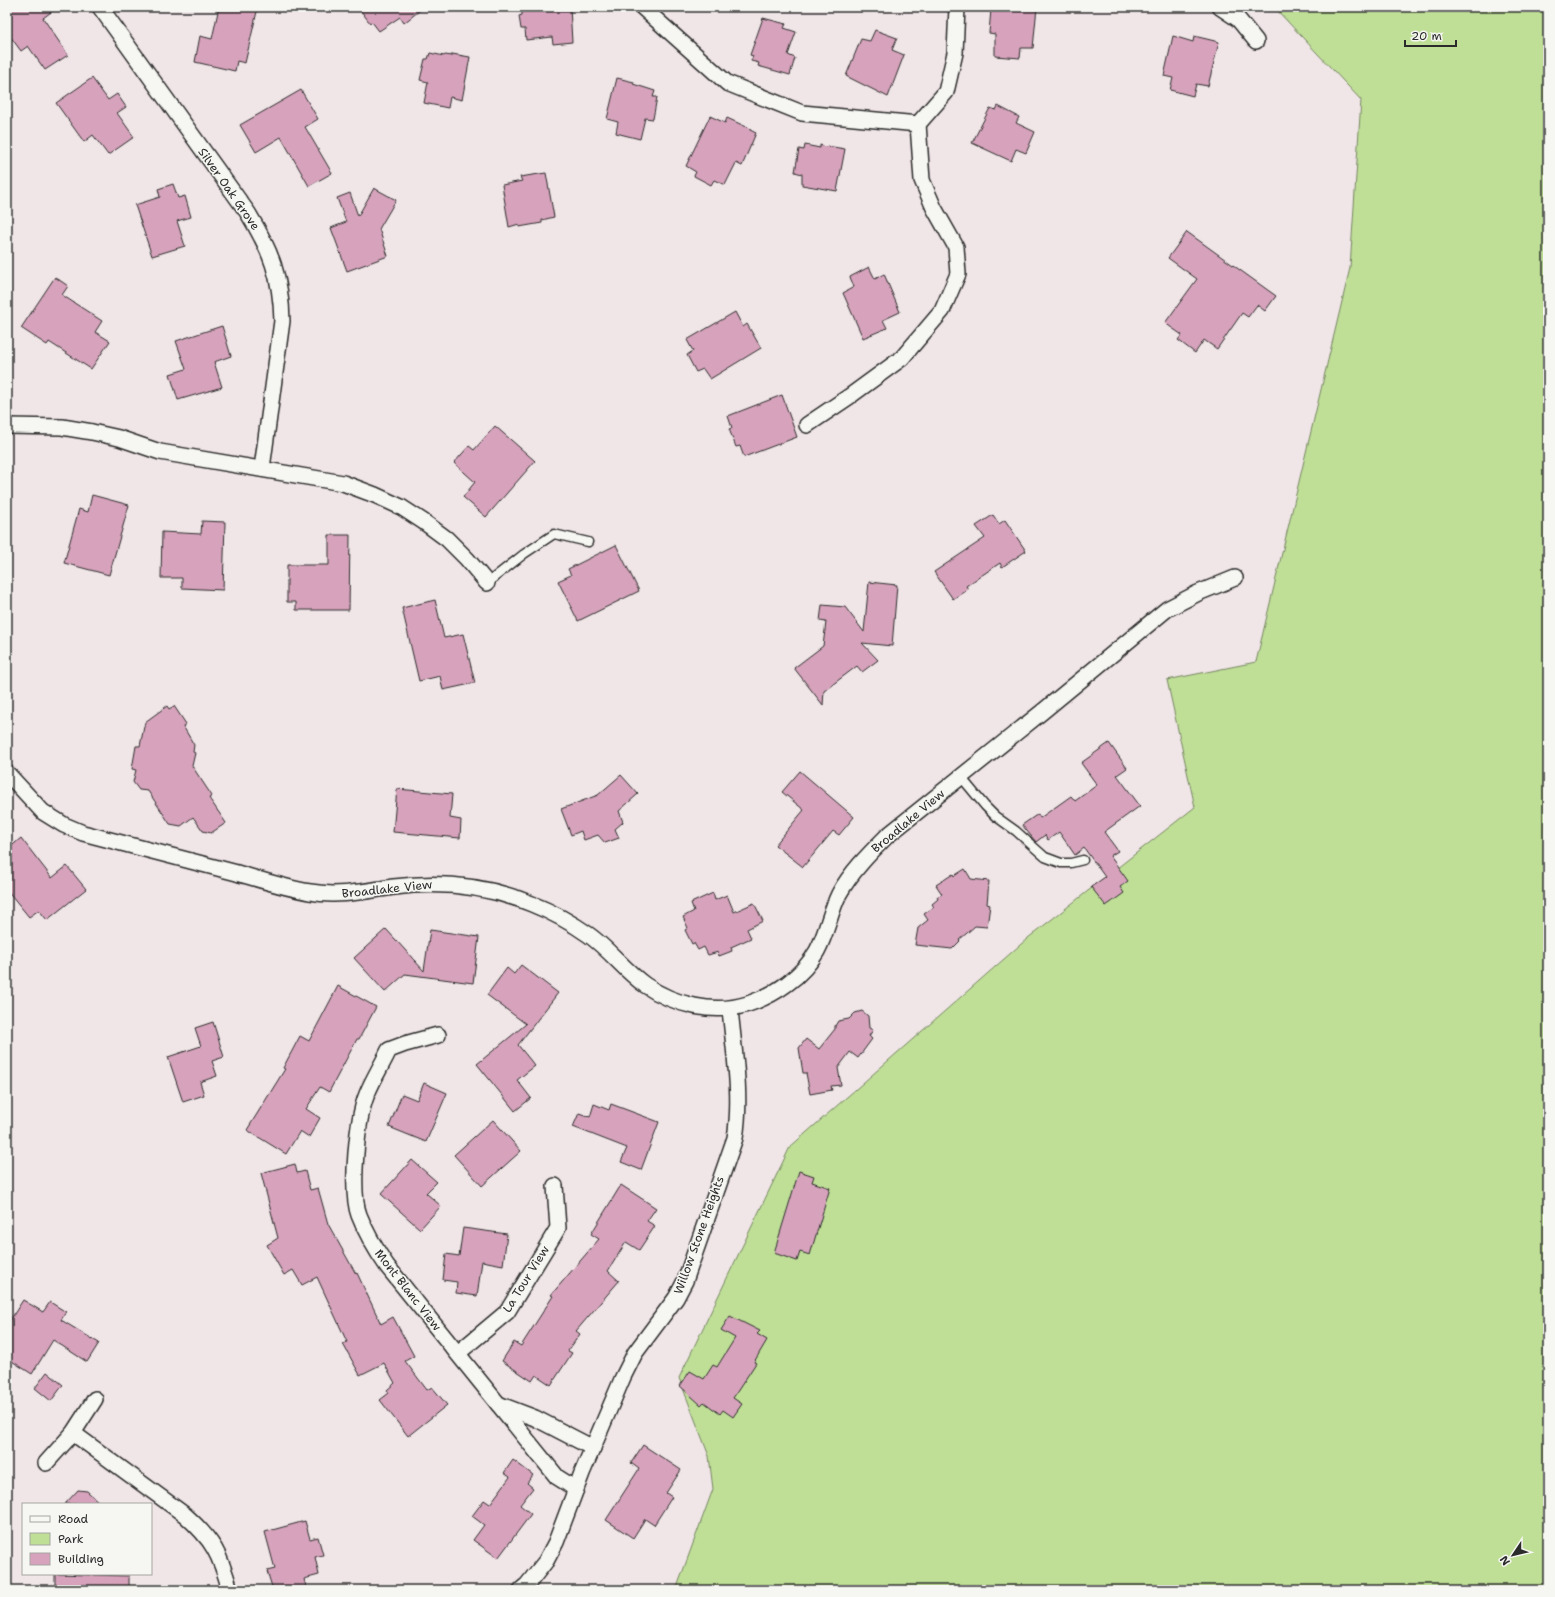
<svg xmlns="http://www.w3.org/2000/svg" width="1555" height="1597" font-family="'Shantell Sans',sans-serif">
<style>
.green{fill:#bfdf97;stroke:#758561}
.building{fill:#d7a3bc;stroke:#2b2b2b}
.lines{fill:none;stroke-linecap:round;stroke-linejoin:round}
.service-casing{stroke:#2b2b2b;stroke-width:11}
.minor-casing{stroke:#2b2b2b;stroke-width:18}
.service{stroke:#f6f6f2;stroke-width:8}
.minor{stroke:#f6f6f2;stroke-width:15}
.labels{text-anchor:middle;stroke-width:3;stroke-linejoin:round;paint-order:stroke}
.street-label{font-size:12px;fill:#2b2b2b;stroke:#f6f6f2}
</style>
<rect width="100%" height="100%" fill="#f0e5e7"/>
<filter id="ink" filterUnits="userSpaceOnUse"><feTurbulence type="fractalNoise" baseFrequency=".025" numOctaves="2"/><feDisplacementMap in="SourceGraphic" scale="8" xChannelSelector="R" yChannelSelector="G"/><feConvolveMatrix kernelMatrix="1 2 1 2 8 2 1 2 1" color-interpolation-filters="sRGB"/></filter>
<g filter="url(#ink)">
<!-- green -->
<path class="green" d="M1274 7H1548V1590H676L713 1489 709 1456 679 1378 790 1147 1028 938 1195 807 1167 680 1256 662 1350 268 1361 100Z"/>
<!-- building -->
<g class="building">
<path d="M7 7H58L43 18 68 55 45 70 28 46 21 51 7 32Z"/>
<path d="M219 7H258L245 63 237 61 235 71 195 62 200 36 212 39Z"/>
<path d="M358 7H424L404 23 400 17 379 31 372 22 370 23Z"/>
<path d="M522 7H570L572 42 553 44 552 37 526 40 525 29H521L519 16 522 15Z"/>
<path d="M1011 7H1037L1033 48H1021L1020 58 995 56V34L989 33 991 9H1011Z"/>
<path d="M763 18 786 24 784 28 796 32 788 55 795 58 790 75 758 66 759 63 751 61 753 56 750 55Z"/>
<path d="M875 30 897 38 892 50 904 55 888 97 846 76 861 39 870 41Z"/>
<path d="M1173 36 1193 42 1194 36 1219 42 1208 86 1196 84 1193 96 1170 90 1173 78 1164 76Z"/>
<path d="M430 53 444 56 445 55 452 56V54L470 57 462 100 450 97 448 108 424 103 428 82 420 80 425 59H428Z"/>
<path d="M92 78 108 100 117 94 126 107 117 113 134 137 108 155 93 135 84 142 56 103Z"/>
<path d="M617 78 634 82 633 84 655 91 653 97H657L653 119 645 118 640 139 616 133 618 122 607 119Z"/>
<path d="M301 90 318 119 305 127 332 173 309 186 281 137 256 152 240 125Z"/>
<path d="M998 106 1019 117 1016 123 1035 132 1026 153 1016 149 1011 161 972 143 990 108 996 110Z"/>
<path d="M710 116 725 123 727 118 751 129 750 130 756 133 742 166 736 163 725 185 714 180 711 185 694 176 696 172 686 166Z"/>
<path d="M805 145 820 148V145L826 147 827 146 845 149 837 191 802 185V174L795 172 799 149 804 150Z"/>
<path d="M546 173 554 217 542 220V223L519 227V224L509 227 502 185 522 181 520 177Z"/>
<path d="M173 184 178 198 185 196 191 217 177 221 185 246 152 256 135 205 160 197 158 189Z"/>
<path d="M374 188 396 200 379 229 388 256 347 271 331 228 346 222 337 198 350 193 358 216Z"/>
<path d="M1187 232 1276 296 1265 311 1257 305 1248 317 1242 313 1217 349 1204 340 1195 353 1178 340 1182 335 1165 323 1197 279 1168 258Z"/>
<path d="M869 267 875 279 884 274 900 312 883 320 887 328 863 338 843 293 854 287 850 277Z"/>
<path d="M55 277 68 286 62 295 102 321 95 332 110 341 91 369 49 342 47 345 21 328Z"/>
<path d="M735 312 743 327 747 324 761 348 710 379 703 369 696 372 687 355 693 351 687 340Z"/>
<path d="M222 326 231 356 214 362 222 387 178 400 170 374 186 369 176 341Z"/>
<path d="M782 395 797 437 744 457 740 446 736 447 729 429 732 428 728 416Z"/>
<path d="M495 426 535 461 486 517 463 497 475 482 454 463 469 446 474 450Z"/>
<path d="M92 495 129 505 109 575 64 563 79 509 88 512Z"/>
<path d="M993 515 999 524 1005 520 1026 551 1002 567 1000 563 966 586 968 589 953 599 934 572 985 538 976 526Z"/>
<path d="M202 521 225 522 223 590 182 588V578H161L162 532 201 534Z"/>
<path d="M329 535H350L349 610H296V602H287V565H329Z"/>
<path d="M616 545 639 591 578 621 558 581 571 575 568 569Z"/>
<path d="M869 582 897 585 892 646 862 643 878 660 862 672 857 666 824 691 823 705 794 668 823 646 826 622 820 621 822 605 845 607 864 632Z"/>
<path d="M435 600 444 638 463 634 475 683 443 690 440 676 419 681 402 608Z"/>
<path d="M167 706 169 709 174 706 186 724 183 726 194 745 193 752 195 753 192 766 212 796 209 798 226 823 211 833 203 831 193 817 181 826 170 824 148 791 139 790 133 782 136 770 132 769 136 746H140L145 722Z"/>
<path d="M1109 743 1127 768 1117 775 1140 806 1104 832 1118 851 1110 856 1128 881 1120 887 1124 893 1106 906 1091 887 1105 877 1084 848 1075 855 1059 832 1048 840 1045 835 1036 842 1022 825 1038 814 1040 818 1071 796 1075 801 1097 785 1081 763Z"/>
<path d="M800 771 854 817 839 835 833 831 803 867 775 845 804 810 782 792Z"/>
<path d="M621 775 638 794 619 811 623 822 615 829 619 838 605 843 598 835 584 840 581 831 571 835 561 809 598 795Z"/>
<path d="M397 789 452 794 450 818 461 820 460 838 393 832Z"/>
<path d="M21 838 52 878 67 866 86 889 47 920 39 910 29 917 7 890V850Z"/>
<path d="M965 869 971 879 989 881 987 904 990 905 987 927 975 926 959 940 960 941 952 949 915 945 918 928 928 920 924 914 934 907 932 904 938 899 937 897 942 894 936 885 953 874 954 876Z"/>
<path d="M713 893 715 900 727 895 734 912 754 903 763 921 747 929 751 938 731 947 732 951 719 956 718 952 708 955 704 947 698 950 694 943 692 944 685 930 688 928 683 917 694 911 691 903Z"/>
<path d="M386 929 424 971 430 930 479 937 473 983 405 974 385 992 354 958Z"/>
<path d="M521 965 558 993 518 1045 535 1066 517 1080 531 1098 515 1111 477 1064 526 1024 487 995 507 968 514 974Z"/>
<path d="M338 986 376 1007 359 1039H357L329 1092 320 1087 306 1109 320 1118 309 1137 300 1131 286 1154 247 1130 285 1069 283 1068 300 1036 309 1041Z"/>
<path d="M862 1011 868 1016 869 1028 873 1030 869 1036 872 1039 858 1058 850 1052 838 1068 841 1085 831 1086 832 1090 810 1094 806 1073H803L799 1048 806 1039 819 1049 835 1029V1026L838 1021 849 1019 855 1013Z"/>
<path d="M213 1022 224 1057 212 1061 217 1076 200 1082 204 1095 183 1102 168 1057 201 1046 195 1028Z"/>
<path d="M424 1083 447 1093 426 1142 389 1127 402 1094 417 1100Z"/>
<path d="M594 1104 609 1110 611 1104 659 1122 641 1170 621 1162 627 1148 573 1127 579 1113 590 1117Z"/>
<path d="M493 1120 521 1151 482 1186 454 1155Z"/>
<path d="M412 1160 437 1182 426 1193 441 1206 420 1229 381 1194Z"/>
<path d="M295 1164 297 1173 305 1171 310 1190 318 1188 328 1224 356 1274 357 1273 381 1324 393 1317 414 1356 405 1361 427 1390 432 1387 447 1405 408 1436 380 1400 389 1393 387 1390 395 1383 384 1363 360 1375 343 1344 347 1342 317 1277 302 1285 293 1270 284 1275 267 1245 278 1238 261 1173Z"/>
<path d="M799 1171 814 1176 812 1182 830 1188 810 1255 800 1252 797 1261 774 1253Z"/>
<path d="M621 1185 656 1208 647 1221 655 1226 639 1250 626 1242 608 1271 619 1281 576 1331 580 1334 568 1351 572 1353 551 1385 536 1375 532 1381 502 1361 514 1342 521 1346 553 1296 551 1295 599 1239 591 1234Z"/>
<path d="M463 1228 507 1234 503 1265 482 1261 477 1296 456 1293 457 1282 443 1280 446 1254 459 1256Z"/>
<path d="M23 1300 43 1312 50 1302 66 1312 61 1320 99 1343 87 1362 53 1340 32 1374 7 1358V1325Z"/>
<path d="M730 1316 760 1331 757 1334 767 1340 754 1362 756 1363 733 1398 742 1404 733 1417 723 1410 720 1414 704 1402 701 1405 680 1386 690 1371 704 1379 713 1365 717 1367 735 1338 721 1330Z"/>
<path d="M47 1372 63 1385 51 1401 35 1388Z"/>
<path d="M643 1445 681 1470 666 1493 672 1497 654 1525 645 1519 633 1538 606 1520 639 1469 631 1463Z"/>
<path d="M513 1460 533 1475 527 1483 533 1488 520 1505 531 1514 498 1558 473 1540 484 1525 472 1516 484 1500 490 1504 510 1477 504 1473Z"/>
<path d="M78 1490 87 1491 101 1504H65Z"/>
<path d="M305 1521 310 1539 318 1537 323 1555 315 1557 319 1575 304 1579 307 1590H273L267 1571 275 1569 265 1532Z"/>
<path d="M55 1574 129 1576V1590H55Z"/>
</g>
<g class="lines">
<!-- service casing -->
<g class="service-casing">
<g id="service">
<path d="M487 583 524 554 554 534 588 542"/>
<path d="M961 777 985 806 995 816 1016 831 1045 857 1061 863H1071L1083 860"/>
</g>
</g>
<!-- minor casing -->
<g class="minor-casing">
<g id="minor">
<path d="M100 7 248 213C271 251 281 276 282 321L262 468"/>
<path d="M642 7 727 83 802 113 918 124 946 92 955 53 957 7"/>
<path d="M1220 7 1238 19 1256 41"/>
<path d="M807 425 850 396 902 358 942 311 958 274 956 247 934 208 922 180 918 124"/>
<path d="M7 426 62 427 92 432 119 438 160 452 343 483 375 495 401 507 424 522 447 539 467 559 487 583"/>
<path d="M7 773 43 812 64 825 83 833C134 846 186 860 237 873 261 880 286 888 310 892 338 897 366 891 394 887 441 881 488 886 532 904 552 912 572 923 589 935 610 950 625 971 645 985 674 1005 714 1015 748 1004 775 995 803 976 817 951 827 933 830 912 839 894 851 872 869 854 887 836L1042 712 1167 609 1198 593 1235 578"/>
<path d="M438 1035 405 1044 389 1050C382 1065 373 1079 367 1094 357 1118 350 1191 359 1215 366 1233 376 1250 387 1266L557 1477 576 1489"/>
<path d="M458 1353 507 1312 558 1228 555 1186"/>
<path d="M498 1404 535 1418 593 1448"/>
<path d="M73 1433 185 1515C213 1540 220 1554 230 1590"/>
<path d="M46 1463 73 1433 95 1399"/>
<path d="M521 1590 527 1585 546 1561 556 1542 582 1473 623 1377 635 1353 676 1298 685 1281 735 1138C742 1096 734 1052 730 1009"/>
</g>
</g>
<!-- service -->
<use href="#service" class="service"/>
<!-- minor -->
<use href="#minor" class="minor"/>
</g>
</g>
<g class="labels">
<!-- street labels -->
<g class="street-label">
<text transform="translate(229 189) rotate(55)" y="4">Silver Oak Grove</text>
<text transform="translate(908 821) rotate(-40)" y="4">Broadlake View</text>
<text transform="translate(387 889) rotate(-6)" y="4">Broadlake View</text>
<text transform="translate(699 1235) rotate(-70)" y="4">Willow Stone Heights</text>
<text transform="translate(526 1279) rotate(-58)" y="4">La Tour View</text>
<text transform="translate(408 1290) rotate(52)" y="4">Mont Blanc View</text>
</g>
</g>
<!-- margin -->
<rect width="1555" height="1597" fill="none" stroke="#f6f6f2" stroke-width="24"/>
<rect x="12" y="12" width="1531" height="1573" fill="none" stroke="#2b2b2b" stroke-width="1.5" filter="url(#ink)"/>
<!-- legend -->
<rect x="22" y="1503" width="130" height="72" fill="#f6f6f2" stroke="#a5a5a2"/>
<rect x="30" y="1516" width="20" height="6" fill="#f6f6f2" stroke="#a5a5a2"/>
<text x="58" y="1523" font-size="12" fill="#2b2b2b">Road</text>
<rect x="30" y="1533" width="20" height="12" fill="#bfdf97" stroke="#a5a5a2"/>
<text x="58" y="1543" font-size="12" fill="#2b2b2b">Park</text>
<rect x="30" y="1553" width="20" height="12" fill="#d7a3bc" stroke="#a5a5a2"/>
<text x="58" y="1563" font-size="12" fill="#2b2b2b">Building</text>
<!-- north arrow -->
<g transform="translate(1513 1555) rotate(235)" stroke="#f6f6f2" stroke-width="3" paint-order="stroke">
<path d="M0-3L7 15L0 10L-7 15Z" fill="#2b2b2b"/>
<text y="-6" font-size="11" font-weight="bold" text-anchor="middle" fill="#2b2b2b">N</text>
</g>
<!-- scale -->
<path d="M1405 40v6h51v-6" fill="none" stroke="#2b2b2b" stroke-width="2"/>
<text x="1411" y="40" font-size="12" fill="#2b2b2b" stroke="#f6f6f2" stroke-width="3" paint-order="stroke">20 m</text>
</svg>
